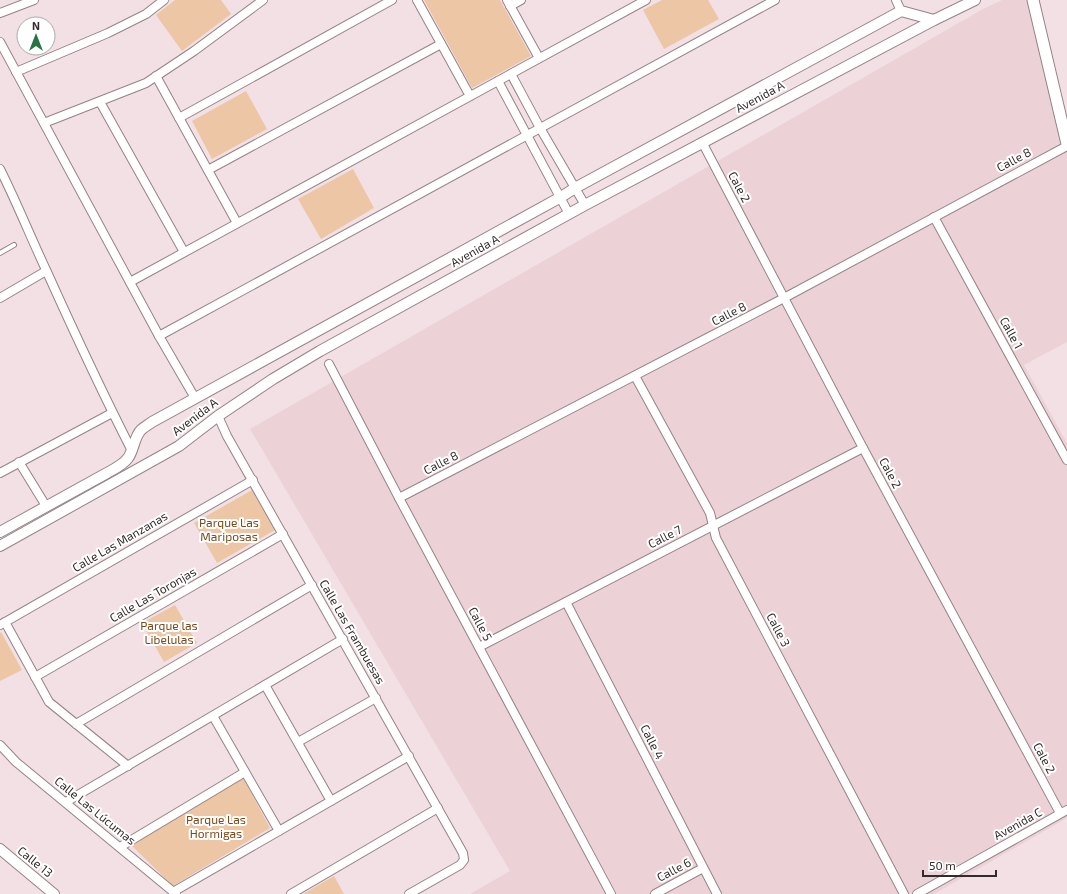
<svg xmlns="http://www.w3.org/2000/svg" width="1067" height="894" font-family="'Exo 2',sans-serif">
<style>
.built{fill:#ecd2d7}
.green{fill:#ecc6a5}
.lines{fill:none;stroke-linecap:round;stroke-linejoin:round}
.service-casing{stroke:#948386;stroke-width:6}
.minor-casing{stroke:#948386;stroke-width:10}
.tertiary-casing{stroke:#948386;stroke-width:12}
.secondary-casing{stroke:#948386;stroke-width:13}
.service{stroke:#fff;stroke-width:4}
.minor{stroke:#fff;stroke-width:8}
.tertiary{stroke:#fff;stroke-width:10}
.secondary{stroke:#fff;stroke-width:11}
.labels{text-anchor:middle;stroke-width:4;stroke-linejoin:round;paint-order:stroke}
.street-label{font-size:12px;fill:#322b2c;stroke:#fff}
.park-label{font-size:12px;fill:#784a1a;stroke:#fff}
</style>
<rect width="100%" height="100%" fill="#f3e0e4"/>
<!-- built -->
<path class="built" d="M1002 0H1029L1067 133V342L1024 365 1067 443V818L934 894H470L510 871 250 429 983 9Z"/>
<!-- green -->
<g class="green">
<path d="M175 0H221L231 14 182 51 156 15Z"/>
<path d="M424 0H500L531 56 472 88Z"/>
<path d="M662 0H708L719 19 664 49 643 10Z"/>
<path d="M246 91 267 129 212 159 192 121Z"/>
<path d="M353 169 374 208 321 239 298 199Z"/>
<path d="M252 490 275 530 217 563 194 523Z"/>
<path d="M175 605 197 643 164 662 142 623Z"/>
<path d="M1 632 22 670 0 681V633Z"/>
<path d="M243 778 270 828 173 886 131 845Z"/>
<path d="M334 876 344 894H303Z"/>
</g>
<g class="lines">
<!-- service casing -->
<g class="service-casing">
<path id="service" d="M0 253 14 245"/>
</g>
<!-- minor casing -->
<g class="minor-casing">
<g id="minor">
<path d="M417 0 470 96"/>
<path d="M507 0 539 58"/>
<path d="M896 0 901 11"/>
<path d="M510 6 521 0"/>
<path d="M0 13 34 0"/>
<path d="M0 42 159 336 195 398"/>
<path d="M16 72 108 33 146 14 164 0"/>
<path d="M511 74 540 128 585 205"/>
<path d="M156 76 237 223"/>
<path d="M498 81 569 214"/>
<path d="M100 102 184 252"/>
<path d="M179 118 392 0"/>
<path d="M44 123 146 83 194 51 263 0"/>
<path d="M702 142 863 448 1060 813"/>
<path d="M0 169C17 203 31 238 47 272 74 332 102 392 132 451"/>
<path d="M208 170 441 44"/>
<path d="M934 217 1067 460"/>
<path d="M130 282 646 0"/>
<path d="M0 298 46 271"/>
<path d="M159 336 775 0"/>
<path d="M329 364 399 498 611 894"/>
<path d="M635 376 710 513 716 538 904 894"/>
<path d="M218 416 227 436 463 853 464 860 460 865 409 894"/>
<path d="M19 462 46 506"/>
<path d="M0 473 112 413"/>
<path d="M399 498 784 298 1067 146"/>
<path d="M566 602 717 894"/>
<path d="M5 622 49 702 128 766"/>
<path d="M0 625 253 480"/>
<path d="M479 647 863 448"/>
<path d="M35 677 283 534"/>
<path d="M265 685 331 801"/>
<path d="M213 716 279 831"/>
<path d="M76 724 312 585"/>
<path d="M298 742 376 698"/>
<path d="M0 745 16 762 176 894"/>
<path d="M66 802 343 639"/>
<path d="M120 847 245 772"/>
<path d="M173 892 409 756"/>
<path d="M291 894 438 808"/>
<path d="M655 894 703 868"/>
<path d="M917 894 1067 810"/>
</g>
</g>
<!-- tertiary casing -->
<g class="tertiary-casing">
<g id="tertiary">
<path d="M0 532 107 473C114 469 123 465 128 458 134 450 134 437 141 430 144 427 148 425 152 422L561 197 575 188 901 11 934 20"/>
<path d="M0 546 179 446 218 416 273 379 320 351 585 205 934 20 975 0"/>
<path d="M0 849 54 894"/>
</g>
</g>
<!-- secondary casing -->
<g class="secondary-casing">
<path id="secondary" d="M1033 0 1067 144"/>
</g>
<!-- service -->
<use href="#service" class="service"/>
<!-- minor -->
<use href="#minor" class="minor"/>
<!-- tertiary -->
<use href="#tertiary" class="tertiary"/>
<!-- secondary -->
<use href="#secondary" class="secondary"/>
</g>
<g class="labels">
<!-- street labels -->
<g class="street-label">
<text transform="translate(760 97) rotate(-28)" y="4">Avenida A</text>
<text transform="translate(1014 160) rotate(-28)" y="4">Calle 8</text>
<text transform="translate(739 187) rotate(62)" y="4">Cale 2</text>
<text transform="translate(475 251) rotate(-29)" y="4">Avenida A</text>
<text transform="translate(729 314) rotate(-27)" y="4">Calle 8</text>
<text transform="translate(1011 333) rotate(61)" y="4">Calle 1</text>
<text transform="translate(195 417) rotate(-37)" y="4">Avenida A</text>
<text transform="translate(441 463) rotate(-27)" y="4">Calle 8</text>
<text transform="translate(890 473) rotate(62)" y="4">Cale 2</text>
<text transform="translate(665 537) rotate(-27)" y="4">Calle 7</text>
<text transform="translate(120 542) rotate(-30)" y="4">Calle Las Manzanas</text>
<text transform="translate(153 595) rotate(-30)" y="4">Calle Las Toronjas</text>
<text transform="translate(480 624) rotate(62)" y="4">Calle 5</text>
<text transform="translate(778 630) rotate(62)" y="4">Calle 3</text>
<text transform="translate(352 632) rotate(60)" y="4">Calle Las Frambuesas</text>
<text transform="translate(652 742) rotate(63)" y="4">Calle 4</text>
<text transform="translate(1044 758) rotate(62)" y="4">Cale 2</text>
<text transform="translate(95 811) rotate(39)" y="4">Calle Las Lúcumas</text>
<text transform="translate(1018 824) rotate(-29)" y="4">Avenida C</text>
<text transform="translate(35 862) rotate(39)" y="4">Calle 13</text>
<text transform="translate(674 870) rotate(-28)" y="4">Calle 6</text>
</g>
<!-- park labels -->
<g class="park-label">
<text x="229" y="527">Parque Las<tspan x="229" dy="14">Mariposas</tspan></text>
<text x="169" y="630">Parque las<tspan x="169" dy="14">Libelulas</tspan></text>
<text x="216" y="824">Parque Las<tspan x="216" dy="14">Hormigas</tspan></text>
</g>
</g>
<!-- north arrow -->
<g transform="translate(36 36)"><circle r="19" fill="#ffffff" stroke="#adaaab"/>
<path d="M0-3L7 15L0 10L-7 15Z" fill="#287443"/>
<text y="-6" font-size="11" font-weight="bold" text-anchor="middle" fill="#322b2c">N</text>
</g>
<!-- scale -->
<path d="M923 870v6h73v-6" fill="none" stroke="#322b2c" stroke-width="2"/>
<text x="929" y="870" font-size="12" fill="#322b2c" stroke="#ffffff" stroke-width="3" paint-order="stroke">50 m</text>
</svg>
